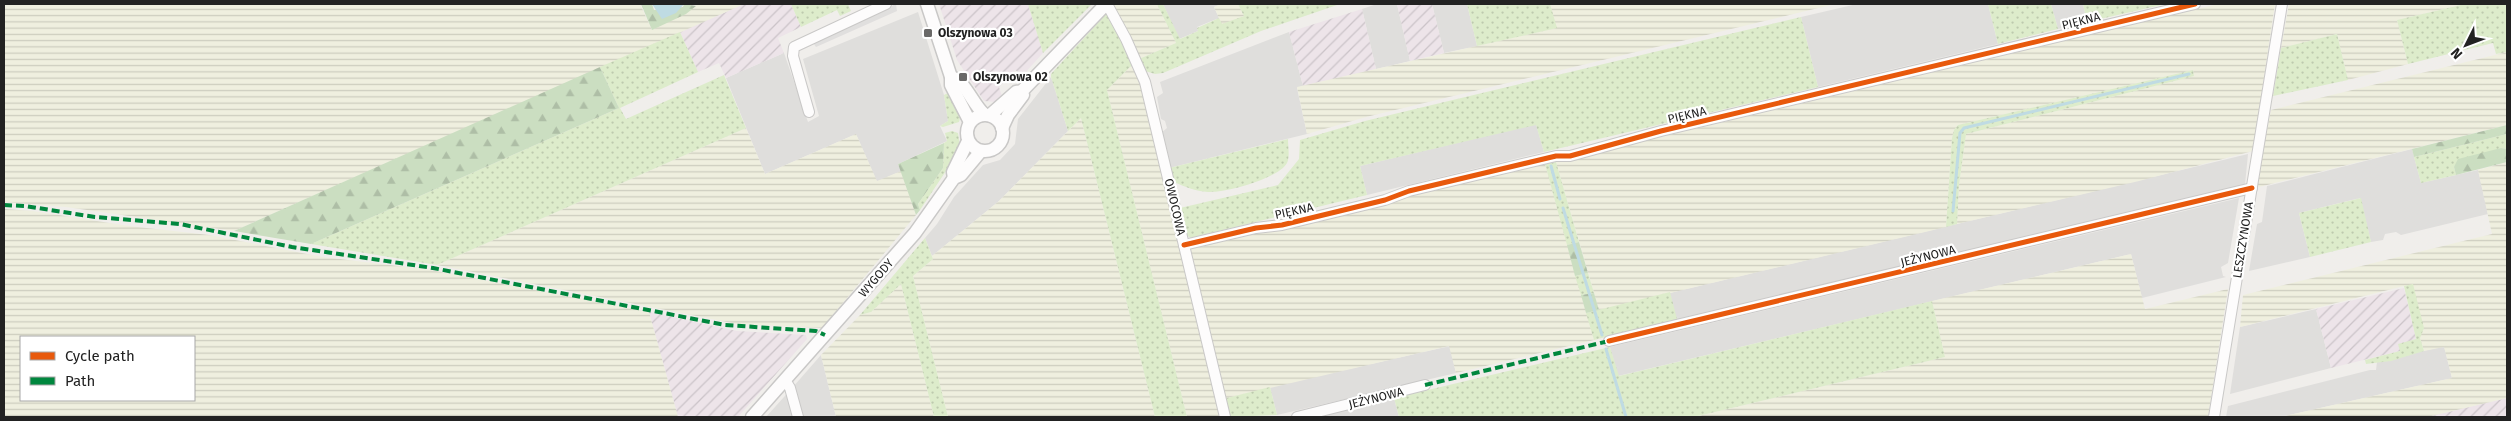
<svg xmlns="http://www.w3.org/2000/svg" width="2511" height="421" font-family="'Fira Sans',sans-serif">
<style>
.residential{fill:#dfdedc}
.industrial{fill:url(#industrial-furrows)}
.farmland{fill:url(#farmland-rules);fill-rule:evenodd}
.grass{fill:url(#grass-dots)}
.forest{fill:url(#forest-firs)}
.parking{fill:#e0dfde}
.water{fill:#bfdbe3}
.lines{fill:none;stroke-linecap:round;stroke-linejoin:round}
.stream{stroke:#bfdbe3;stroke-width:3}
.minor-casing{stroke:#c9c8c7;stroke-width:12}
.tertiary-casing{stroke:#c9c8c7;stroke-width:15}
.minor{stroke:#fdfcfc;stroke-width:10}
.tertiary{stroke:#fdfcfc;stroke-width:12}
.quiet{stroke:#00873e;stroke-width:4;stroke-dasharray:8 4;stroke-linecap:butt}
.cycleway-casing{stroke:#fff;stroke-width:8}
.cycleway{stroke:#e8590c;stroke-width:5}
.poi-dot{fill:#6a6968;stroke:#fff;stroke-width:2}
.labels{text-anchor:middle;stroke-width:4.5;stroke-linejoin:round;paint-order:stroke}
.street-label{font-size:12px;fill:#222;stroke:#fff}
.poi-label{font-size:12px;font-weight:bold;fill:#222;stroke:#fff;text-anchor:start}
</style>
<defs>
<pattern id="industrial-furrows" width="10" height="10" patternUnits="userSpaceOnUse" patternTransform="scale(1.25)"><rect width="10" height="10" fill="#ede4e9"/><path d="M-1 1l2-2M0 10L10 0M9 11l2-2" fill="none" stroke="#cbc3c8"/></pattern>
<pattern id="farmland-rules" width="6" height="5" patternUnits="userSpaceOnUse" patternTransform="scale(1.25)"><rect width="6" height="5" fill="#efefdf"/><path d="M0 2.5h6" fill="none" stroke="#cdcdbf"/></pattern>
<pattern id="grass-dots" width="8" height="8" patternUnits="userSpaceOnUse" patternTransform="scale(1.25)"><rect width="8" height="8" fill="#ddeccb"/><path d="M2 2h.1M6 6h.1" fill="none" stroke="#bdcaae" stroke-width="1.8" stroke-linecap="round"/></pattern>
<pattern id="forest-firs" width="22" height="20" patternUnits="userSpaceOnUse" patternTransform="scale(1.25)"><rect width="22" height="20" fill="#cbdec1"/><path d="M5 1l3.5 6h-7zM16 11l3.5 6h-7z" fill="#aebea6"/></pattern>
</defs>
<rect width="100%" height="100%" fill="#f0eeeb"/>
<!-- residential -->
<g class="residential">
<path d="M1163 4H1221L1214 7 1219 18 1197 27 1198 31 1179 39Z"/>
<path d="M1377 4H1397L1410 61 1376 69 1362 9Z"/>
<path d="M1432 4H1467L1477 46 1444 53Z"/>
<path d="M1857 4H1988L1998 44 1818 87 1801 17Z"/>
<path d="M2051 4H2083L2087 22 2058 29Z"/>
<path d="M918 12 944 95 948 121 940 126 947 141 898 164 901 171 877 182 856 134 765 174 726 78 784 53 808 122 819 116 803 59Z"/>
<path d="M1289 32 1303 86 1297 88 1307 134 1169 168 1161 133 1167 128 1165 121 1161 119 1157 97 1163 93 1160 82Z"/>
<path d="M1051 77 1068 131 999 201 932 256 925 238 937 224 954 197 983 165 1000 160 1015 144 1018 119Z"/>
<path d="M1536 124 1544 152 1367 195 1360 166Z"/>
<path d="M2412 149 2421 183 2478 170 2488 214 2401 235 2396 232 2385 234 2383 240 2371 242 2360 198 2299 213 2310 257 2249 271 2257 224 2262 222 2267 186Z"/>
<path d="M2248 154 2245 185 1606 337 1599 310Z"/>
<path d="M2239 198 2228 263 2221 267 2223 276 2226 277 2142 298 2131 254 1618 376 1610 347Z"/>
<path d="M2316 309 2331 368 2230 394 2240 327Z"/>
<path d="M1450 346 1456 373 1277 415 1270 387Z"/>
<path d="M2444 346 2452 378 2281 417H2226L2228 406 2370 370H2376L2377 362Z"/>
<path d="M821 355 836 417H766L793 387Z"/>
<path d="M1394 398 1399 417H1316Z"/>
</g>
<!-- industrial -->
<g class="industrial">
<path d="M744 4H791L801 27 778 38 784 53 726 78 719 63 698 72 680 32Z"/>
<path d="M939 4H1028L1043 53 1023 75 1015 70 1011 74 999 87 1002 96 996 102 984 101 957 60Z"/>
<path d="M1397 4H1432L1444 53 1410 61Z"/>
<path d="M1362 9 1376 69 1303 86 1289 32Z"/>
<path d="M2404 288 2416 339 2400 351 2331 368 2316 309Z"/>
<path d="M649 312 737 331 806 335 807 339 738 417H678Z"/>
<path d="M2507 398V417H2427Z"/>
</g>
<!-- farmland -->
<g class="farmland">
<path d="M4 4H640L652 30 696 6 695 4H744L234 231 66 207 4 202Z"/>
<path d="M1115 4H1157L1176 43 1139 59 1114 5Z"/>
<path d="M1221 4H1238L1244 16 1222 25 1214 7Z"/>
<path d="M1550 4H1835L1366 117 1307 134 1297 87 1556 28Z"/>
<path d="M2218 4H2275L2253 151 2139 181 1957 224 1959 185 1966 134 2194 76 2193 70 1958 125 1954 130 1952 138 1946 227 1599 310 1556 162Z"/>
<path d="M2289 4H2465L2397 20 2408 64 2348 80 2337 34 2281 48Z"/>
<path d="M2507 52V125L2255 188 2271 110Z"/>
<path d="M1134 63 1141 82 1223 417H1187L1107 90Z"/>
<path d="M1081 118 1155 417H948L913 276 933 259 932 256 999 201Z"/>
<path d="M746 128 765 174 856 134 877 181 901 171 916 215 822 328 737 324 437 265Z"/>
<path d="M2507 162V398L2427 417H2281L2452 378 2444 347 2424 351 2404 286 2240 327 2243 295 2492 234 2478 170Z"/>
<path d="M1545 164 1594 340 1456 373 1449 346 1223 399 1188 250Z"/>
<path d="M4 209 33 211 129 226 209 235 323 257 431 270 649 312 678 417H4ZM21 337H194V400H21Z"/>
<path d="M2131 254 2145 309 2228 289 2208 417H1694L1945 357 1932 301Z"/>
<path d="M901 284 934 417H836L821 355 860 315 871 312Z"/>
</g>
<!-- grass -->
<g class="grass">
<path d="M791 4H848L851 11 840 16 837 10 801 27Z"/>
<path d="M1028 4H1092L1043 53Z"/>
<path d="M1157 4H1163L1180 39 1198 31 1197 28 1219 18 1222 24 1244 16 1238 4H1340L1261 31 1163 73 1155 74 1145 71 1139 59 1176 43Z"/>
<path d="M1467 4H1550L1557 28 1477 46Z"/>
<path d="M1988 4H2051L2058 29 1998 44Z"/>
<path d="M2083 4H2166L2087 22Z"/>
<path d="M2465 4H2507V52L2496 54 2493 43 2408 64 2397 20Z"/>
<path d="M1106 14 1111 16 1134 63 1107 90 1187 417H1155L1081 118 1068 131 1051 77V74Z"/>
<path d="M1801 17 1818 87 1544 152 1536 125 1360 166 1367 195 1198 236 1191 238 1186 235 1180 208 1278 185 1299 159 1300 140 1365 121Z"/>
<path d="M680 32 698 72 620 108 626 119 724 75 746 128 437 265 311 244 619 108 600 67Z"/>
<path d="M2337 34 2348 80 2273 96 2281 48Z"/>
<path d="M2193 70 2194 76 1966 134 1959 185 1957 224 1946 227 1952 138 1954 130 1958 125Z"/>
<path d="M948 93C954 102 963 111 959 122L943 127 940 126 948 121 944 95Z"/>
<path d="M952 131 958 133 960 146 956 156 920 210 918 204 943 168 944 143 947 141 945 133Z"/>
<path d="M2507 134V149L2501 148 2454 167 2456 175 2421 183 2414 157Z"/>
<path d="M1288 139C1288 146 1290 157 1287 163 1278 179 1225 193 1208 192 1195 191 1185 187 1174 182L1169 168Z"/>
<path d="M1556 162 1579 242 1567 245 1545 164Z"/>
<path d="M2361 198 2371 242 2310 257 2299 213Z"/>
<path d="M925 238 933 259 913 276 948 417H934L901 284 871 312 860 315Z"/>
<path d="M1588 273 1594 293 1581 295 1575 276Z"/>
<path d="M2413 284 2424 328 2420 338 2424 351 2391 361 2366 364 2365 360 2400 351 2398 344 2416 339 2404 286Z"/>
<path d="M1670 292 1677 319 1594 340 1586 313Z"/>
<path d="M1932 301 1945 357 1694 417H1399L1394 398 1610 347 1619 376Z"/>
<path d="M1270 387 1277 415 1229 417 1223 399Z"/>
</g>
<!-- forest -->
<g class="forest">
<path d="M641 4H652L654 10 683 7 684 4 696 6 686 14 652 30Z"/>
<path d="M600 67 619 108 311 244 234 231Z"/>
<path d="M2507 125V134L2414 157 2412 149Z"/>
<path d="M944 143 943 168 918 204 920 210 916 215 898 164Z"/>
<path d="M2501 148 2507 149V162L2456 175 2454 167 2458 159Z"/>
<path d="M1579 242 1588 273 1575 276 1567 245Z"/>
<path d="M1594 293 1599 310 1586 313 1581 295Z"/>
</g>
<!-- parking -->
<path class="parking" d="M896 4 897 11 816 47 812 41Z"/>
<!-- water -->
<path class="water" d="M652 4H684L676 13 662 19Z"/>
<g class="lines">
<!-- stream -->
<g class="stream">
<path d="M1551 166 1560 199"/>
<path d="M1563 208 1602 335"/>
<path d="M1953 211 1960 133 1964 128 2189 74"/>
<path d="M1606 349 1626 417"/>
</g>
<!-- minor casing -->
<g class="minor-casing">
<g id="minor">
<path d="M1107 4 1126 39 1145 82 1225 417"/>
<path d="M809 112 793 56 794 47 886 4"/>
<path d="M1184 245 1256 228 1282 225 1385 200 1409 191 1556 156H1570L1661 131 2195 4"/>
<path d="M1609 341 2252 188"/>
<path d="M785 380 790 388 798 417"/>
<path d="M1297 417 1425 385"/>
<path d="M2214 417 2282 4"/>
</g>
</g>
<!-- tertiary casing -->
<g class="tertiary-casing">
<g id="tertiary">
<path d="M927 4 951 77V85L970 122"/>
<path d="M951 77C965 80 973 105 984 114"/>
<circle cx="985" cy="133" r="18"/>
<path d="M990 115 1016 92 1022 91 1106 4"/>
<path d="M1002 128 1008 115 1023 95"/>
<path d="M954 178 953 172 968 141"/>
<path d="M752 417 915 233 954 178 961 175 981 151"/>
</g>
</g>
<!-- minor -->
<use href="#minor" class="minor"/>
<!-- tertiary -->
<use href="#tertiary" class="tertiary"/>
<!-- quiet -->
<g class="quiet">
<path d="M4 205 25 206 95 217 180 224 292 247 433 268 725 325 816 331 825 335"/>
<path d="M1425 385 1609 341"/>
</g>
<!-- cycleway casing -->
<g class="cycleway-casing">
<g id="cycleway">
<path d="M1184 245 1256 228 1282 225 1385 200 1409 191 1556 156H1570L1661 131 2195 4"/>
<path d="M1609 341 2252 188"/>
</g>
</g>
<!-- cycleway -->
<use href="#cycleway" class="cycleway"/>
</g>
<!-- markers -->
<g class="poi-dot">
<rect x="923" y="28" width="10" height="10" rx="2.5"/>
<rect x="958" y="72" width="10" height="10" rx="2.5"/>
</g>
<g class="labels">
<!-- street labels -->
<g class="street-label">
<text transform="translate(2081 21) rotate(-14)" y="4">PIĘKNA</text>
<text transform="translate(1687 115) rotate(-13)" y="4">PIĘKNA</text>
<text transform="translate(1175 207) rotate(77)" y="4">OWOCOWA</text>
<text transform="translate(1294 211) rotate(-12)" y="4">PIĘKNA</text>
<text transform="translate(2243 240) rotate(-81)" y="4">LESZCZYNOWA</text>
<text transform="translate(1928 256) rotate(-14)" y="4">JEŻYNOWA</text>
<text transform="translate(876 278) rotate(-49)" y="4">WYGODY</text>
<text transform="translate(1376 398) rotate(-14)" y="4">JEŻYNOWA</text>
</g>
<!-- poi labels -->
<g class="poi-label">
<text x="938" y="37">Olszynowa 03</text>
<text x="973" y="81">Olszynowa 02</text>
</g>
</g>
<!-- border -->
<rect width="2511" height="421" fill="none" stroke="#222222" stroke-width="10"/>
<!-- legend -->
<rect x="20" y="336" width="175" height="65" fill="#ffffff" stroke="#a7a7a7"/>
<rect x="30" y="352" width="25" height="8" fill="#e8590c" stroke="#a7a7a7"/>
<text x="65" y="361" font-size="15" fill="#222222">Cycle path</text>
<rect x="30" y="377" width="25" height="8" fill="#00873e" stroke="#a7a7a7"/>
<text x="65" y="386" font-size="15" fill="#222222">Path</text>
<!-- north arrow -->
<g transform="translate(2466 45) rotate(228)" stroke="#ffffff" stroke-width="4" paint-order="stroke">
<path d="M0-4L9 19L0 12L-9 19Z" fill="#222222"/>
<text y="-8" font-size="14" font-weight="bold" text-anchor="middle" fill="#222222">N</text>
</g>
</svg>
